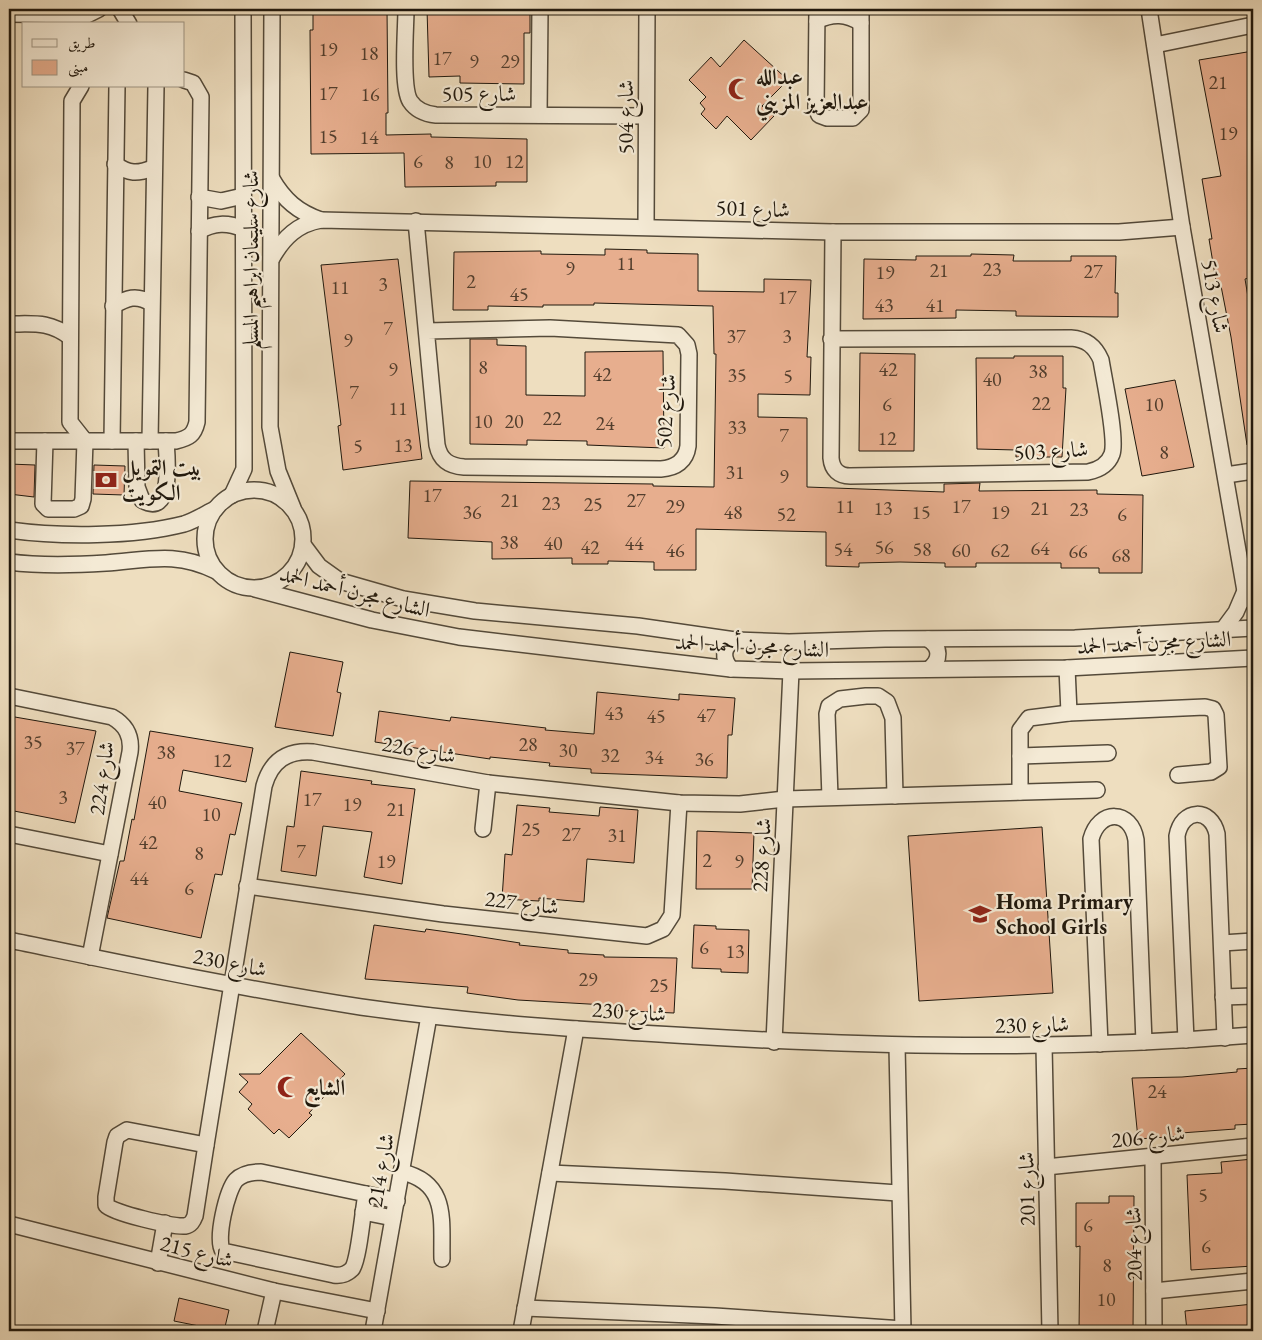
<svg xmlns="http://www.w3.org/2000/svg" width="1262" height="1340" font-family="'EB Garamond',Amiri,serif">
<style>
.building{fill:#e7ae8e;stroke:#20180d}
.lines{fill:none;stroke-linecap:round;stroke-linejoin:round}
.minor-casing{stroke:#544a3a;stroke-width:18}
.minor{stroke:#f4ead5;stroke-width:15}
.labels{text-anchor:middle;stroke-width:4.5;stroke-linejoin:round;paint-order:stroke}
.number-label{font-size:20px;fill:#523e2d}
.poi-label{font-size:22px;font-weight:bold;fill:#20180d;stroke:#f4ead5;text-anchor:start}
.street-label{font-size:22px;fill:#20180d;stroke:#f4ead5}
</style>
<rect width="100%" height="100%" fill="#eedebf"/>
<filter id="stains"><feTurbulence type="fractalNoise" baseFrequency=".004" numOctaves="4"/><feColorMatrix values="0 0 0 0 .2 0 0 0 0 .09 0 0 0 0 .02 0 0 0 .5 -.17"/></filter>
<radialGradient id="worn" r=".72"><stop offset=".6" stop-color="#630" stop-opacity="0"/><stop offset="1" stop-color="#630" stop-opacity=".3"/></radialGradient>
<!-- building -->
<g class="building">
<path d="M313 9H387L388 113H386V135L431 134V137L527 139V182H496V186L405 187 404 153 311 154 310 30H313Z"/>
<path d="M427 9H530V33H524V84L460 83V76L429 77Z"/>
<path d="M744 40 788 80 762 106 774 116 751 140 727 116 716 129 701 114 705 109 700 103 706 97 689 80 711 57 720 67Z"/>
<path d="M1253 51V277L1245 279 1253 327V444L1247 445 1231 337 1221 286 1217 287 1209 239H1212L1202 179 1221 176 1199 60Z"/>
<path d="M605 249 647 250V253L698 254V291L764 292V279L811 280 807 357H811L810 395 758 394V417L807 418V487L944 492V484L980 483 979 491 1097 490V494L1143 495 1142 573H1099V568H1061V563H976V567H945V563L900 562 859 563V567L826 566V532L696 529V570H654V562L608 561V564H572V558L492 559V542L408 538 410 481 653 484V486L714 487 716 354H714L713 306 594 303V305H543V307L488 306V310H453L454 252 541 251V254L605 255Z"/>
<path d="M971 254 1014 255 1013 261H1071V256H1116L1115 293H1118V317L1016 316V311L956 310V318L863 319 864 259 916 260V256H971Z"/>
<path d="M398 259 422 459 343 470 338 426 341 425 321 265Z"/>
<path d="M470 339H497V345L526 346V395L585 396V352L663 351 664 448 587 445V441L527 440V445L470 444Z"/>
<path d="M860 353 915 354 914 451H859Z"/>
<path d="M1014 356H1063V388H1066L1062 457H1016V450L977 449 976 358H1014Z"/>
<path d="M1175 380 1194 467 1142 476 1125 389Z"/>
<path d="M9 464 35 465 34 497 9 494Z"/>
<path d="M94 465 125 466 124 495 93 494Z"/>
<path d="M290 652 343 662 337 692 341 693 333 736 275 727Z"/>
<path d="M597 692 679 700V694L735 698 732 735H728L727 778 591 773V769L549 766 550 763 490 757V759L375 742 379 711 450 721 451 717 546 728 545 730 594 734Z"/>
<path d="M9 716 96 731 75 823 9 810Z"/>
<path d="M150 731 253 748 246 782 183 770 179 791 242 803 235 835 230 834 222 875 215 874 201 938 107 918 120 861H124L132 819 134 820Z"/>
<path d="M301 771 372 781 371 784 415 789 402 884 364 877 372 832 323 826 316 876 281 871 287 826 294 827Z"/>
<path d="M517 805 550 808 549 812 599 816 600 807 638 810 634 863 587 859 584 902 539 898V901L502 899 505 854 512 855Z"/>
<path d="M1042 827 1053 993 919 1001 908 836Z"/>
<path d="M697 831 754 833 752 889H696Z"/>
<path d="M374 925 425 932 426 929 469 935 520 943 519 945 568 950V953L604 955V957L677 958 674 1013 605 1010 606 1005 518 1000 467 993 468 987 365 979Z"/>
<path d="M694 925 716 926V929L749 930 748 973 721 972V969L692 968Z"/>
<path d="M301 1033 345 1074 309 1113 312 1115 289 1138 279 1129 274 1134 248 1109 252 1104 239 1092 248 1082 239 1074H260Z"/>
<path d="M1253 1068V1124L1235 1125V1129L1181 1133V1136L1138 1139 1132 1078 1182 1077 1237 1072V1069Z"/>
<path d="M1253 1159V1266L1191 1270 1187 1175 1222 1173 1221 1162Z"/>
<path d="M1109 1196H1134L1133 1331H1079L1080 1246 1076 1247V1203H1109Z"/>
<path d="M179 1298 229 1310 224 1331 174 1321Z"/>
<path d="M1253 1304V1331H1187L1185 1311Z"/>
</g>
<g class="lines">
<!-- minor casing -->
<g class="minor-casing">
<g id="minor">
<path d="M120 9 129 24"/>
<path d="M272 9 270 427 278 471 293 508"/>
<path d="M406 9C406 29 401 86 410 101 416 110 426 114 436 115L646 116"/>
<path d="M817 9 816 108 819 115 827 118H853L861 110V9"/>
<path d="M1149 9 1182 227 1245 591 1253 603"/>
<path d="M9 14 87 15 99 9"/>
<path d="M817 21C833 13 846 14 861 23"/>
<path d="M1155 45 1253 25"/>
<path d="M539 115 540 9"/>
<path d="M115 164C129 174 137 174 153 168"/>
<path d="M272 179C284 200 298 212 321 220"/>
<path d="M199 197 221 201 243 196"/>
<path d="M416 221 437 445C440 460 449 466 464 467L661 469C676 468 686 461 688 446L689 354 687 345 678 335 550 328 427 331"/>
<path d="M646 226 647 9"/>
<path d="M199 231C214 223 227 222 243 229"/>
<path d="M272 258C284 237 298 224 321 220L833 232H1119L1182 227"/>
<path d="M113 306C127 298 136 294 151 303"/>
<path d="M9 324C34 324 49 321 70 337"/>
<path d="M831 339 1071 338C1086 339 1095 346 1101 360 1104 379 1117 439 1112 454 1108 465 1098 470 1088 472L850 476C839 476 832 470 831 458L833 232"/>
<path d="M9 441H176C189 438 194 435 197 422L201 97 193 83 184 80"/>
<path d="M45 441 43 504 48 509H74L81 506 83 499 85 441 70 422 72 101 81 86"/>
<path d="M112 441 117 86"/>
<path d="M136 441 137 487 142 500C174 519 167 456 166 441"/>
<path d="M150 441 156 86"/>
<path d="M1226 475 1253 471"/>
<circle cx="254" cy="539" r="49"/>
<path d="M232 495 244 469V457L243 9"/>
<path d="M9 530C60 537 133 537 184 524 194 521 205 514 215 509"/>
<path d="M304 546 319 566 340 581 403 599 475 611 638 626 735 640 789 642 885 639 1075 638 1253 628"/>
<path d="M9 562C41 566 74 565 106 563 148 560 176 551 216 571"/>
<path d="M255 589 372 620 459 637 731 669 791 671 1067 668 1253 658"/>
<path d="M1222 631 1236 612 1245 591"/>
<path d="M928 639C941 647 941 660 929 669"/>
<path d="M1067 668 1069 713"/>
<path d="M731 669C722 658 722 647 735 640"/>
<path d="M9 696 112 717C126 725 132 736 130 752L90 957"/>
<path d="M1020 756 1108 753"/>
<path d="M1020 792V730L1029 718 1069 713 1205 707 1213 709 1216 715 1219 767 1211 772 1178 775"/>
<path d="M830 797 827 714 829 706 840 699 866 696H878L887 702 893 718 895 796"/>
<path d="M483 829 488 783"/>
<path d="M9 834 110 854"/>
<path d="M247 886 443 914 647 936 663 929 672 915 679 803"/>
<path d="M9 940C126 964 243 989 361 1007 465 1022 570 1029 675 1035 868 1047 1060 1051 1253 1035"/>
<path d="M1222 943 1253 941"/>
<path d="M1223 997 1253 996"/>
<path d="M1186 1040 1177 836C1182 808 1211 807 1217 834L1225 1038"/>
<path d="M774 1042 791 671"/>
<path d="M1100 1044 1091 839C1099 809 1131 809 1136 840L1144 1042"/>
<path d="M897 1046 903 1331"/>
<path d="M1044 1046 1050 1331"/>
<path d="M127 1130 206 1145 195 1216C193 1221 191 1225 185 1226 173 1227 112 1213 106 1205V1197L115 1142 117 1136Z"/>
<path d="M206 1145 264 786C271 761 287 750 313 752L488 783 679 803 740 804 785 799 1097 790"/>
<path d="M1153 1157 1154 1331"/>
<path d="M1046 1167 1253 1146"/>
<path d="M261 1172 366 1194C363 1209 359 1260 352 1269 347 1274 340 1276 334 1275L223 1251C215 1240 227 1190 236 1180 243 1173 252 1172 261 1172Z"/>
<path d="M402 1172C449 1183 441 1221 442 1259"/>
<path d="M550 1173 725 1181 898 1193"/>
<path d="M366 1194 397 1201"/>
<path d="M363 1212 393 1218"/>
<path d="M9 1224 274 1291 377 1311"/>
<path d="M158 1263 165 1223"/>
<path d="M1154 1291 1253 1281"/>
<path d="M525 1308 715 1316 903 1329"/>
<path d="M265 1331 274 1291"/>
<path d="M373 1331 429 1016"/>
<path d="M521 1331 576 1029"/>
</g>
</g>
<!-- minor -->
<use href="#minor" class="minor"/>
</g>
<!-- icons -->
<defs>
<g id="mosque-bare" transform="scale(1.725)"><path d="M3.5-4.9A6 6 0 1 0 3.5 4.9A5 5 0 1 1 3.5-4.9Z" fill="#8f2418" stroke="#f4ead5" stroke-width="2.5" paint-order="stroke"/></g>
<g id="bank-bare" transform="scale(1.725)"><path d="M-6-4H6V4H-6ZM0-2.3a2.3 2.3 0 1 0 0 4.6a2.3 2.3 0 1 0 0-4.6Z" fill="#8f2418" stroke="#f4ead5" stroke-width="2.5" paint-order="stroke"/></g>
<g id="school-bare" transform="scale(1.725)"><path d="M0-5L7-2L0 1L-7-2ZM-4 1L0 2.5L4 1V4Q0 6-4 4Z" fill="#8f2418" stroke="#f4ead5" stroke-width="2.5" paint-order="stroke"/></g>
</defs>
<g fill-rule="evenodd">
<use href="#mosque-bare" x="739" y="89"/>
<use href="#bank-bare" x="106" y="480"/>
<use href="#school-bare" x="980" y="914"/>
<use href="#mosque-bare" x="288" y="1087"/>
</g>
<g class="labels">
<!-- number labels -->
<g class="number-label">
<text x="328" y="56">19</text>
<text x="369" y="60">18</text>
<text x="442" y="65">17</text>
<text x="474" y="68">9</text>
<text x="510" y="68">29</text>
<text x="1218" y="89">21</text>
<text x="328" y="100">17</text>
<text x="370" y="101">16</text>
<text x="1228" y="140">19</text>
<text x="328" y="143">15</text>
<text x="369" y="144">14</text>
<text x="418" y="168">6</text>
<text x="482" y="168">10</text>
<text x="514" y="168">12</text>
<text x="449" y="169">8</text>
<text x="626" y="270">11</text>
<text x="570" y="275">9</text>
<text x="992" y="276">23</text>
<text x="939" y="277">21</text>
<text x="1093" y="278">27</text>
<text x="885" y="279">19</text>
<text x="471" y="288">2</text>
<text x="383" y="291">3</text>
<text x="340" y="294">11</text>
<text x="519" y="301">45</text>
<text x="787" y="304">17</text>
<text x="884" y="312">43</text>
<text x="935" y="312">41</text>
<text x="388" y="335">7</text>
<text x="736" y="343">37</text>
<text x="787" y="343">3</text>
<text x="348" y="347">9</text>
<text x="483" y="374">8</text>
<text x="393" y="376">9</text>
<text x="888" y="376">42</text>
<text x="1038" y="378">38</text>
<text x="602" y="381">42</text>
<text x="737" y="382">35</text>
<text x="788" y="383">5</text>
<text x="992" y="386">40</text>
<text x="354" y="399">7</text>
<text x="1041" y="410">22</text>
<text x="887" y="411">6</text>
<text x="1154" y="411">10</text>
<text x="398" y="415">11</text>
<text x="552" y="425">22</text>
<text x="483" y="428">10</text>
<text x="514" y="428">20</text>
<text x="605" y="430">24</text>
<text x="737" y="434">33</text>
<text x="784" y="442">7</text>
<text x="887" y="445">12</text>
<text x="403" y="452">13</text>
<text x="358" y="453">5</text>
<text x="1164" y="459">8</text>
<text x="735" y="479">31</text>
<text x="784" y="483">9</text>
<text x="432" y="502">17</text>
<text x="510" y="507">21</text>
<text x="636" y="507">27</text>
<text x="551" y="510">23</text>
<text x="593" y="511">25</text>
<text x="675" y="513">29</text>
<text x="845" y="513">11</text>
<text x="961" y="513">17</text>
<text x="883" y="515">13</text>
<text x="1040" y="515">21</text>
<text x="1079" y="516">23</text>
<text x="472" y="519">36</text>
<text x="733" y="519">48</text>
<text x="921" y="519">15</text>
<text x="1000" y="519">19</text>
<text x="786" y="521">52</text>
<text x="1122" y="521">6</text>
<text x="509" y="549">38</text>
<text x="553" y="550">40</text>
<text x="634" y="550">44</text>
<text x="590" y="554">42</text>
<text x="884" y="554">56</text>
<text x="1040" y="555">64</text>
<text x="843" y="556">54</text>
<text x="922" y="556">58</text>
<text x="675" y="557">46</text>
<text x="961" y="557">60</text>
<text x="1000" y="557">62</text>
<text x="1078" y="558">66</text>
<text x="1121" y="562">68</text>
<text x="614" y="720">43</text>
<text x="706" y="722">47</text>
<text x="656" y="723">45</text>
<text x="33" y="749">35</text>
<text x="528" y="751">28</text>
<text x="75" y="755">37</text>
<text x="568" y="757">30</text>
<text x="166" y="759">38</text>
<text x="610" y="762">32</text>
<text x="654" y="764">34</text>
<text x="704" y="766">36</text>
<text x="222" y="767">12</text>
<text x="63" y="804">3</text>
<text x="312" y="806">17</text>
<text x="157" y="809">40</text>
<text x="352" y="811">19</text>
<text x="396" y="816">21</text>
<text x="211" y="821">10</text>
<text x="531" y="836">25</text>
<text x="571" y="841">27</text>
<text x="617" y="842">31</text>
<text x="148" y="849">42</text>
<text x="301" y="858">7</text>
<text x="199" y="860">8</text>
<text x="707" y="867">2</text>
<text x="386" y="868">19</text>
<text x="739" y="868">9</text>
<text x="139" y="885">44</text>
<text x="189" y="895">6</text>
<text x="704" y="954">6</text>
<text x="735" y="958">13</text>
<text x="588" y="986">29</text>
<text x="659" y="992">25</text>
<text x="1157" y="1098">24</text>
<text x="1203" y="1202">5</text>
<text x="1088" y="1232">6</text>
<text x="1206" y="1253">6</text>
<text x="1107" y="1272">8</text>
<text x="1106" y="1306">10</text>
</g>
<!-- poi labels -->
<g class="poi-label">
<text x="756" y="84">عبدالله<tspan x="756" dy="25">عبدالعزيز المزيني</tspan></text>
<text x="122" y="475">بيت التمويل<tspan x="122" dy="25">الكويت</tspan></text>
<text x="996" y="909">Homa Primary<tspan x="996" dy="25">School Girls</tspan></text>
<text x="304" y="1095">الشايع</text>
</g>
<!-- street labels -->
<g class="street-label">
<text x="479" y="101">شارع 505</text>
<text transform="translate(625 117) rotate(-90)" y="8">شارع 504</text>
<text transform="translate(753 208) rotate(2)" y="8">شارع 501</text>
<text transform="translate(250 260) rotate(-90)" y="8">شارع سليمان ابراهيم المسلم</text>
<text transform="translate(1216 296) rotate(80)" y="8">شارع 513</text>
<text transform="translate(665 411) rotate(-86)" y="8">شارع 502</text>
<text transform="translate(1051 450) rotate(-3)" y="8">شارع 503</text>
<text transform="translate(355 591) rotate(14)" y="8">الشارع مجرن أحمد الحمد</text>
<text transform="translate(1154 642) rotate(-3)" y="8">الشارع مجرن أحمد الحمد</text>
<text transform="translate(752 645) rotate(3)" y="8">الشارع مجرن أحمد الحمد</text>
<text transform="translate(419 749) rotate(10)" y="8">شارع 226</text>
<text transform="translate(101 778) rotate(-82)" y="8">شارع 224</text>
<text transform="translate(761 855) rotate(-87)" y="8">شارع 228</text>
<text transform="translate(522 902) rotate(7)" y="8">شارع 227</text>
<text transform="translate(230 962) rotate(11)" y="8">شارع 230</text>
<text transform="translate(629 1011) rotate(4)" y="8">شارع 230</text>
<text transform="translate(1032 1024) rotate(-1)" y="8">شارع 230</text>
<text transform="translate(1148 1136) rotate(-6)" y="8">شارع 206</text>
<text transform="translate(380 1170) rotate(-80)" y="8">شارع 214</text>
<text transform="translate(1026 1189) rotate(-91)" y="8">شارع 201</text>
<text transform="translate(1133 1244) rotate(-91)" y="8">شارع 204</text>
<text transform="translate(197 1251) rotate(14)" y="8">شارع 215</text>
</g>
</g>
<!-- margin -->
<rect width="1262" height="1340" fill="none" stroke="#eedebf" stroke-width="30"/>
<rect x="10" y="10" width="1242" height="1320" fill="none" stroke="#20180d" stroke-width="2.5"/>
<rect x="15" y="15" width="1232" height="1310" fill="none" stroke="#20180d"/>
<!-- legend -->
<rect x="22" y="22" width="162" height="65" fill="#f4ead5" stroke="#9f9685"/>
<rect x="32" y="39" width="25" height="8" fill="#f4ead5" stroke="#9f9685"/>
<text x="68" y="48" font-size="15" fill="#20180d">طريق</text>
<rect x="32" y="60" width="25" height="15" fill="#e7ae8e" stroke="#9f9685"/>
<text x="68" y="72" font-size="15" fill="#20180d">مبنى</text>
<rect width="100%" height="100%" filter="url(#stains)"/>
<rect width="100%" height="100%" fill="url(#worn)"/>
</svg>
